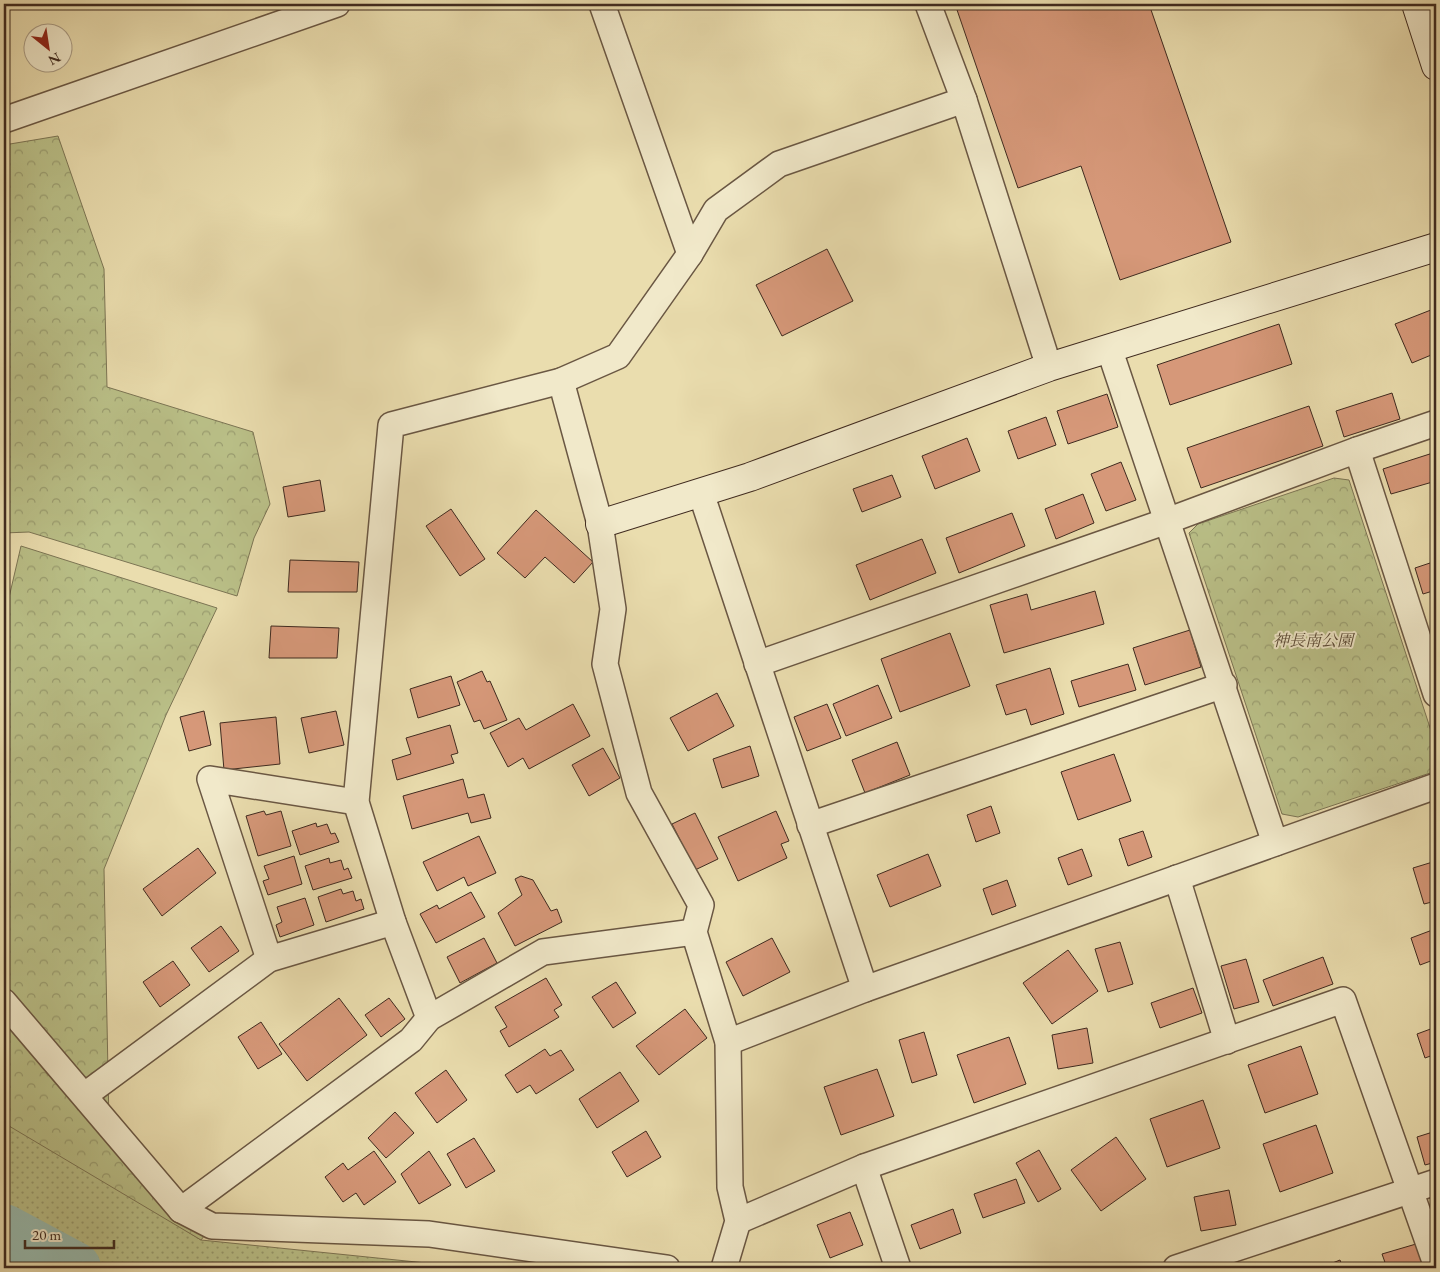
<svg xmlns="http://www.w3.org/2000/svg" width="1440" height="1272" font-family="'EB Garamond','Noto Serif JP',serif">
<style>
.grass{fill:url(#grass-dots);stroke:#7c7554}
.forest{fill:url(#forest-crowns);stroke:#7c7554}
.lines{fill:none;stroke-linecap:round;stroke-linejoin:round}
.stream{stroke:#748175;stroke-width:9}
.river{stroke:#98bbaf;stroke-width:52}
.building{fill:#d69879;stroke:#3f2a1f}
.street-casing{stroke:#6a5743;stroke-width:28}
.secondary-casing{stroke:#3f2a1f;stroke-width:30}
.street{stroke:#f1e9ca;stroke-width:25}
.secondary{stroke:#f1e9ca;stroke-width:28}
.labels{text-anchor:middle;stroke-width:4;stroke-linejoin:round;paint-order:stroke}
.park-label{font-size:16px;font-style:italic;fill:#584834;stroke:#f1e9ca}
</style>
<defs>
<pattern id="grass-dots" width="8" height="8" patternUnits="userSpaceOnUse" patternTransform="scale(1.25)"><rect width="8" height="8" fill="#bac088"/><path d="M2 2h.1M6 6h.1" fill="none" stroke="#999c6f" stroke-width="1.8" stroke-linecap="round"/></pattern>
<pattern id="forest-crowns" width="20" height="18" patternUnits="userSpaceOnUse" patternTransform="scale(1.25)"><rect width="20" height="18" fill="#bac088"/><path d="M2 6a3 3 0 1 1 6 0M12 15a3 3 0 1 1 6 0" fill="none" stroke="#999c6f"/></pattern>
</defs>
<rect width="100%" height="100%" fill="#eaddae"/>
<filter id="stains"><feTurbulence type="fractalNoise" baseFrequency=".004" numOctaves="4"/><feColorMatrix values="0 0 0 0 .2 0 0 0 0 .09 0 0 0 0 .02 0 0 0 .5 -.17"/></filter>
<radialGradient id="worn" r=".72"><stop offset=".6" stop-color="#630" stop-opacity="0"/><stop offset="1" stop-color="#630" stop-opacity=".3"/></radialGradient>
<!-- grass -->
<path class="grass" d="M4 1118 201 1240 475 1268H4Z"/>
<!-- forest -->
<g class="forest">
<path d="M58 136 104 269 107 387 253 432 270 504 254 538 237 596 29 532 4 533V145Z"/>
<path d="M1334 478 1349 480 1436 746V767L1430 773 1298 817 1282 814 1189 533 1198 524Z"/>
<path d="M21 546 217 608 166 715 104 869 109 1124 212 1226 201 1240 4 1123V619Z"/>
</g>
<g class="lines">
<!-- stream -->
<path class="stream" d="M69 1268 72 1267"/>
<!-- river -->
<path class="river" d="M4 1230 75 1268"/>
</g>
<!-- building -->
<g class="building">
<path d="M955 4H1149L1231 242 1120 280 1081 166 1018 188Z"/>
<path d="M827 249 853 301 782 336 756 285Z"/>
<path d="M1436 308V353L1412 363 1395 324Z"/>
<path d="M1279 324 1292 364 1170 405 1157 365Z"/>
<path d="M1392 393 1400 419 1344 437 1336 411Z"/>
<path d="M1107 394 1118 427 1068 444 1057 411Z"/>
<path d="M1309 406 1323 446 1201 488 1187 448Z"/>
<path d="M1046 417 1056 445 1018 459 1008 431Z"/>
<path d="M967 438 980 471 935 489 922 456Z"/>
<path d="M1436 452V481L1391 494 1383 469Z"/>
<path d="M1121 462 1136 500 1106 511 1091 474Z"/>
<path d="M892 475 901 497 862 512 853 489Z"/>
<path d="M320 480 325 511 288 517 283 487Z"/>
<path d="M1083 494 1094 523 1056 539 1045 509Z"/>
<path d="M451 509 485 559 460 576 426 526Z"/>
<path d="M536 510 593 562 574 583 545 557 525 578 497 553Z"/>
<path d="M1012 513 1025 546 959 573 946 538Z"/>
<path d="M922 539 936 573 870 600 856 565Z"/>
<path d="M290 560 359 562 357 592H288Z"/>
<path d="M1436 561V590L1423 594 1415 568Z"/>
<path d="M1095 591 1104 624 1004 653 990 605 1027 594 1031 610Z"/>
<path d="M271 626 339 628 337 658H269Z"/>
<path d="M1190 630 1201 667 1145 685 1133 648Z"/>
<path d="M950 633 970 686 900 712 881 659Z"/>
<path d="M1128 664 1136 690 1079 707 1071 681Z"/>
<path d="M1050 668 1064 714 1031 725 1026 709 1006 715 996 685Z"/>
<path d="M482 671 487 682 490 681 507 720 484 729 480 720 474 722 457 682Z"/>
<path d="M451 676 460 705 418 718 410 689Z"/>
<path d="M878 685 892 718 846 736 833 704Z"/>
<path d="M717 693 734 726 688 751 670 718Z"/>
<path d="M573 704 590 736 529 769 523 758 508 767 490 733 519 718 526 730Z"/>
<path d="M827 704 841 738 807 751 794 717Z"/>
<path d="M204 711 211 745 189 751 180 717Z"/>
<path d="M336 711 344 745 309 753 301 718Z"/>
<path d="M276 717 280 764 224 770 220 723Z"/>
<path d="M450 725 458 753 451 755 454 763 397 780 392 760 411 754 406 738Z"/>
<path d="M897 742 910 775 865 793 852 760Z"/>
<path d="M750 746 759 776 722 788 713 759Z"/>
<path d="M603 748 620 778 589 796 572 765Z"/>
<path d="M1114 754 1131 801 1078 820 1061 772Z"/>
<path d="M463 779 468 798 484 794 491 818 471 823 468 813 412 829 403 796Z"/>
<path d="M991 806 1000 833 976 842 967 815Z"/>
<path d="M264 811 266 815 281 811 291 846 258 856 246 816Z"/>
<path d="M776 811 789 841 781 844 787 858 738 881 718 837Z"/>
<path d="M695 813 718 859 695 870 672 824Z"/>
<path d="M316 823 317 827 327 824 331 834 335 833 339 842 300 855 292 831Z"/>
<path d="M1143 831 1152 857 1128 866 1119 839Z"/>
<path d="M479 836 496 873 468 886 464 877 437 891 423 862Z"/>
<path d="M198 848 216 873 162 916 143 889Z"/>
<path d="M1082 849 1092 876 1068 885 1058 858Z"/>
<path d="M928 854 941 886 890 907 877 875Z"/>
<path d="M294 856 302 884 268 895 263 881 269 879 264 866Z"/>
<path d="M329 858 330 863 341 860 344 870 348 868 352 878 313 890 305 866Z"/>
<path d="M1436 861V901L1424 904 1413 868Z"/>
<path d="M521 876 533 880 551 911 557 909 562 922 515 946 498 913 522 895 515 879Z"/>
<path d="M1007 880 1016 906 992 915 983 889Z"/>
<path d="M341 889 343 894 353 891 356 901 361 899 364 909 326 922 318 897Z"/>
<path d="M471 892 485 917 436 943 420 914 437 905 439 909Z"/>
<path d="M305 898 314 925 280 937 276 925 282 922 277 907Z"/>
<path d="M221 926 239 951 209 972 191 948Z"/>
<path d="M1435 929 1436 959 1420 965 1411 938Z"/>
<path d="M484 938 497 963 460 983 447 957Z"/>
<path d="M772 938 790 972 743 996 726 962Z"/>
<path d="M1120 942 1133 984 1108 992 1095 949Z"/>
<path d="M1068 950 1098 991 1052 1024 1023 983Z"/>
<path d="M1323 957 1333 984 1273 1006 1263 980Z"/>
<path d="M1246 959 1259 1002 1234 1009 1221 966Z"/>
<path d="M173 961 190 985 160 1007 143 982Z"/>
<path d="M546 978 562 1005 554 1010 559 1017 509 1047 500 1031 507 1027 495 1007Z"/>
<path d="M616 982 636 1013 613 1028 592 997Z"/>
<path d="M1193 988 1202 1013 1160 1028 1151 1003Z"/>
<path d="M339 998 367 1035 307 1081 279 1044Z"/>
<path d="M389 998 405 1019 381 1037 365 1015Z"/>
<path d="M685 1009 707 1038 659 1075 636 1046Z"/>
<path d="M261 1022 282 1054 258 1069 238 1037Z"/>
<path d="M1436 1027V1054L1425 1058 1417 1034Z"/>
<path d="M1087 1028 1093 1063 1058 1069 1052 1035Z"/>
<path d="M924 1032 937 1075 912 1083 899 1040Z"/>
<path d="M1009 1037 1026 1084 974 1103 957 1055Z"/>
<path d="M1301 1046 1318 1094 1265 1113 1248 1065Z"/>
<path d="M545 1049 550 1056 561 1050 574 1070 536 1094 530 1085 517 1093 505 1075Z"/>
<path d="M877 1069 894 1116 841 1135 824 1087Z"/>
<path d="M446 1070 467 1100 437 1123 415 1093Z"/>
<path d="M620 1072 639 1101 597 1128 579 1099Z"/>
<path d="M1203 1100 1220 1148 1167 1167 1150 1119Z"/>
<path d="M395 1112 414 1133 386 1158 368 1138Z"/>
<path d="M1316 1125 1333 1173 1280 1192 1263 1144Z"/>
<path d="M646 1131 661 1157 627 1177 612 1152Z"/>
<path d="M1436 1131V1162L1425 1165 1417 1137Z"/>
<path d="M1116 1137 1146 1179 1101 1211 1071 1170Z"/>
<path d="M474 1138 495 1171 466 1188 447 1154Z"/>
<path d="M1039 1150 1061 1189 1038 1202 1016 1163Z"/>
<path d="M374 1151 396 1182 364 1205 356 1193 343 1202 325 1177 343 1163 348 1170Z"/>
<path d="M429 1151 451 1185 419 1204 401 1174Z"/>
<path d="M1016 1179 1025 1203 983 1218 974 1194Z"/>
<path d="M1229 1190 1236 1225 1201 1231 1194 1197Z"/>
<path d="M953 1209 961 1233 920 1249 911 1225Z"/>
<path d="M850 1212 863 1245 830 1258 817 1225Z"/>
<path d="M1416 1244 1424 1268H1387L1382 1254Z"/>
<path d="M1340 1260 1343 1268H1320Z"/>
</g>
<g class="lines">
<!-- street casing -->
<g class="street-casing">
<g id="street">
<path d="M602 4 690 254"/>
<path d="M928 4 964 100 1049 367"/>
<path d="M4 120 337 4"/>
<path d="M1109 348 1275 843"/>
<path d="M561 381 600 524 613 609 605 664 639 793 701 905 694 932 728 1042 730 1187 738 1221 724 1268"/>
<path d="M1357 450 1436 423"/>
<path d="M701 493 865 989"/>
<path d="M757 664 1167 521 1357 450 1436 694"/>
<path d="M810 825 1224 685"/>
<path d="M1177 878 1227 1041"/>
<path d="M269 959 210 779 356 802"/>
<path d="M4 1002 181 1210 212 1226 429 1234 667 1268"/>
<path d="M429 1018 393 922 356 802 391 425 561 381 618 356 690 254 716 210 779 164 964 100"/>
<path d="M728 1042 865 989 1436 786"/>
<path d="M85 1095 269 959 393 922"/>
<path d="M864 1167 898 1268"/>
<path d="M181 1210 411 1040 429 1018 543 952 694 932"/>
<path d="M738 1221 864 1167 1343 1000 1436 1264"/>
<path d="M1176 1268 1436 1182"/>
</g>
</g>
<!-- secondary casing -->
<g class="secondary-casing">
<g id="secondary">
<path d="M1416 4 1436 66"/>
<path d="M600 524 750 477 1049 367 1436 247"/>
</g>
</g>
<!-- street -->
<use href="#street" class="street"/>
<!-- secondary -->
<use href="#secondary" class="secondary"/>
</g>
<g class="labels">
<!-- park labels -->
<g class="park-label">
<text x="1313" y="646">神長南公園</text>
</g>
</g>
<!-- margin -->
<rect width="1440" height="1272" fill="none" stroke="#eaddae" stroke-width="20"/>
<rect x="5" y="5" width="1430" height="1262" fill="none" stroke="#3f2a1f" stroke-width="2.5"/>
<rect x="10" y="10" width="1420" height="1252" fill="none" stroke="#3f2a1f"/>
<!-- north arrow -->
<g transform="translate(48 48) rotate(150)"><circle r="24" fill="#f1e9ca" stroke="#aa9d86"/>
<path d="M0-4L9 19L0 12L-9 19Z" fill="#8f2418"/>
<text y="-8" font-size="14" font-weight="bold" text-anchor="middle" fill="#3f2a1f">N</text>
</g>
<!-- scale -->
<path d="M25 1240v8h89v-8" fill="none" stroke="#3f2a1f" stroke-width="2.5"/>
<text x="32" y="1240" font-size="15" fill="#3f2a1f" stroke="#f1e9ca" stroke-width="4" paint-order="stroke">20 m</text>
<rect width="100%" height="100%" filter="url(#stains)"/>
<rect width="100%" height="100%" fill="url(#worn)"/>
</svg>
